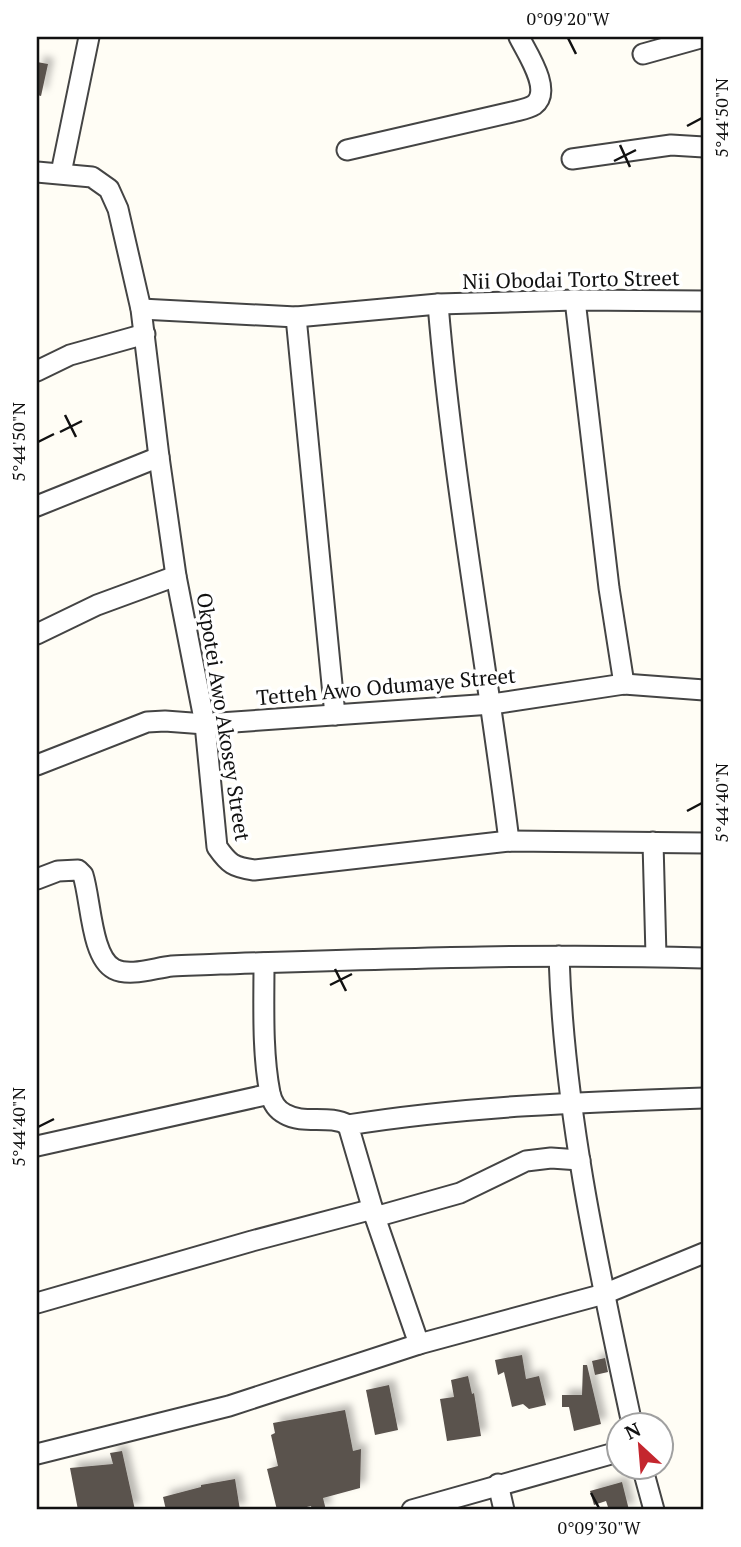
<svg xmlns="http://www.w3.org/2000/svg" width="741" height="1547" font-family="'PT Serif',serif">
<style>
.building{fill:#5a524d;filter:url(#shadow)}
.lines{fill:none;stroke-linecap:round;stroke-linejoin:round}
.minor-casing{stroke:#444;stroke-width:23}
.minor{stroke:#fff;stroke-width:19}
.ticks{fill:none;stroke:#111;stroke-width:2.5}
.labels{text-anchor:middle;stroke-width:7;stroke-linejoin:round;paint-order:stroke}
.street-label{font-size:21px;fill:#111;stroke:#fff}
.neatline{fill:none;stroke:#111;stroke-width:2.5}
.ticks-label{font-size:18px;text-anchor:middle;fill:#111}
</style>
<defs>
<filter id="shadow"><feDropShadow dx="6" dy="-6" stdDeviation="3.5" flood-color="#0004"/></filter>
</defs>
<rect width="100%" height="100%" fill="#fffdf5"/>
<!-- building -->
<g class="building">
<path d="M37 62 48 64 41 96 37 95Z"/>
<path d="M522 1355 526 1379 539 1376 546 1405 529 1409 523 1404 512 1407 504 1372 498 1375 495 1360Z"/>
<path d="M605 1358 608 1372 595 1375 592 1361Z"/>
<path d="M583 1365H587L601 1424 574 1431 569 1407H562V1395H582Z"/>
<path d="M468 1376 472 1394 474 1393 481 1436 447 1441 440 1399 454 1397 451 1380Z"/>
<path d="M389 1385 398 1430 375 1435 366 1390Z"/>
<path d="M345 1410 353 1451 361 1449 360 1488 323 1498 326 1510H312L311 1506 294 1510H277L267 1469 278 1466 271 1435 275 1433 273 1423Z"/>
<path d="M122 1451 135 1510H78L70 1468 113 1464 110 1453Z"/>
<path d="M235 1479 240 1510H166L163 1497 201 1487V1485Z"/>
<path d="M622 1482 629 1510H609L606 1501 594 1505 590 1491Z"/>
</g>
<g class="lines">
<!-- minor casing -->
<g class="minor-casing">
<g id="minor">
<path d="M643 54 704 37"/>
<path d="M347 150 512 112C519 110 528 109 534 105 553 91 527 53 519 37"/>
<path d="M572 159 671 145 704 147"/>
<path d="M37 172 92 177 109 189 118 209 141 309 159 457 176 576 205 724 217 847C229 864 233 867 254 870L509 841 704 843"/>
<path d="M61 173 89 37"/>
<path d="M575 300 609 588 624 684"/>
<path d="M438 304C453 484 487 662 509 841"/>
<path d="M141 309 296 317 438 304 575 300 704 301"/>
<path d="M296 317 335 715"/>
<path d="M37 371 70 355 145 334"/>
<path d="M37 506 159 457"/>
<path d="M37 634 97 605 176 576"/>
<path d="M37 765 147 722 165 721 205 724 492 704 624 684 704 690"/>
<path d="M653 842 656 956"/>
<path d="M37 879 58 871 78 870 83 875C91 900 91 957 114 969 130 977 154 968 172 966 188 965 204 965 220 964 381 959 543 953 704 958"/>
<path d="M559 956C564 1114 599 1270 632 1424"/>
<path d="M264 963C264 1004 262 1053 270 1093 272 1102 277 1110 285 1114 304 1125 329 1114 348 1125"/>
<path d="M37 1146 270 1094"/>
<path d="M375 1217 460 1193 526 1161 551 1158 580 1160"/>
<path d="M37 1303 252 1241 373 1209"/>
<path d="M419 1344 375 1217 348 1125C466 1106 585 1102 704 1098"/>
<path d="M37 1454 229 1406 419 1344 604 1294 704 1253"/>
<path d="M642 1466 654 1510"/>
<path d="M498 1484 504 1510"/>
<path d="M412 1510 618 1452"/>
</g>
</g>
<!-- minor -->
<use href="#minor" class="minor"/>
</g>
<!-- ticks -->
<path class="ticks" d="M568 38 576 54M687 126 702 118M620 145 630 167M614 161 636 150M65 415 76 437M60 432 82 421M38 442 54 434M687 811 702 803M335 969 346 991M330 985 352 974M38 1127 54 1119M591 1493 599 1508"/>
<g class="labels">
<!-- street labels -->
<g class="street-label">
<text transform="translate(571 280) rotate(-1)" y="7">Nii Obodai Torto Street</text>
<text transform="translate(386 687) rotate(-5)" y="7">Tetteh Awo Odumaye Street</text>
<text transform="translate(223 717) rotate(81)" y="7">Okpotei Awo Akosey Street</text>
</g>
</g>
<!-- border -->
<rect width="741" height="1547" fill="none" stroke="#ffffff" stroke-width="77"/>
<!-- north arrow -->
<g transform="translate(640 1446) rotate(334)"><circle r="33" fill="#ffffff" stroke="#a0a0a0" stroke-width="2"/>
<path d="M0-5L12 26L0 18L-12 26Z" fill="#c4262e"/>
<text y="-10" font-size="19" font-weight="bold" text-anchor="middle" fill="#111111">N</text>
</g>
<rect x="38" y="38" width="664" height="1470" class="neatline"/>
<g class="ticks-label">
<text x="568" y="25">0°09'20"W</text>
<text transform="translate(722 118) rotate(-90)" y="6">5°44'50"N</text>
<text transform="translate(19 442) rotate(-90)" y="6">5°44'50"N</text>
<text transform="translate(722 803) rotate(-90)" y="6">5°44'40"N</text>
<text transform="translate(19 1127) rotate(-90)" y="6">5°44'40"N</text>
<text x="599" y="1534">0°09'30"W</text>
</g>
</svg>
